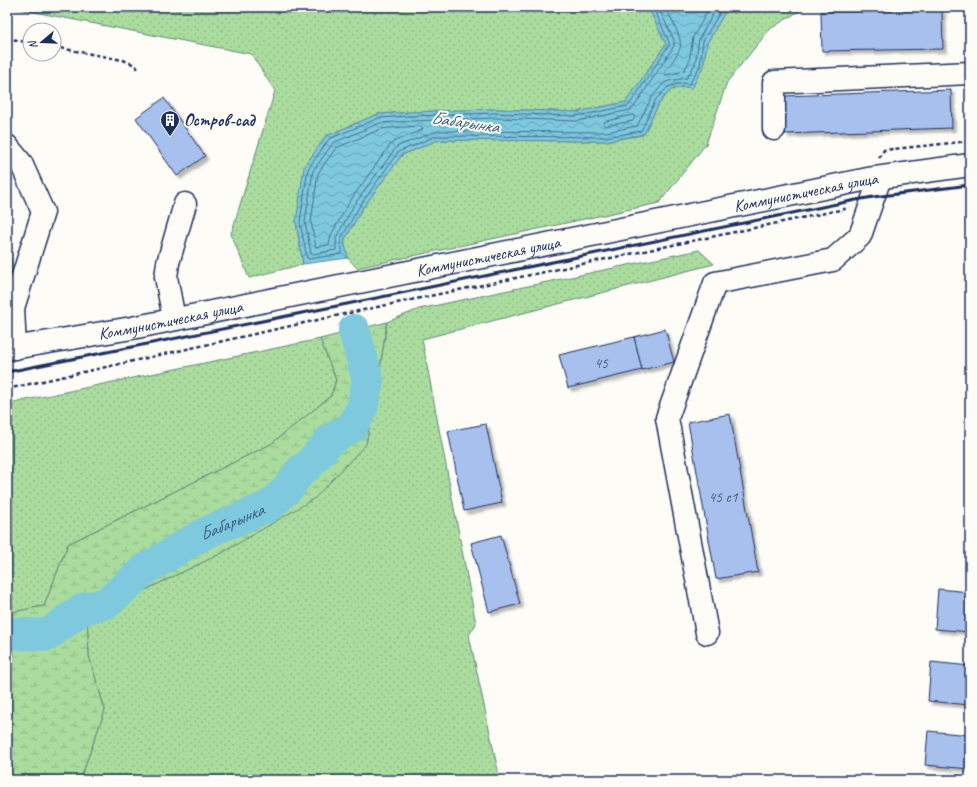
<svg xmlns="http://www.w3.org/2000/svg" width="977" height="787" font-family="Caveat,sans-serif">
<style>
.grass{fill:url(#grass-dots);stroke:#62867e}
.wetland{fill:url(#wetland-marsh);stroke:#62867e}
.water{fill:url(#water-waves);stroke:#568bab}
.lines{fill:none;stroke-linecap:round;stroke-linejoin:round}
.shore{stroke:#436d91;stroke-width:1}
.river{stroke:#7ec9de;stroke-width:32}
.building{fill:#a8c0ed;stroke:#1b2f5e;filter:url(#shadow)}
.minor-casing{stroke:#1b2f5e;stroke-width:25}
.path{stroke:#1b2f5e;stroke-width:2.5;stroke-dasharray:4 3;stroke-linecap:butt}
.minor{stroke:#fdfcf7;stroke-width:22}
.rail{stroke:#1b2f5e;stroke-width:3}
.labels{text-anchor:middle;stroke-width:4;stroke-linejoin:round;paint-order:stroke}
.number-label{font-size:15px;fill:#3e5382}
.poi-label{font-size:17px;font-weight:bold;fill:#1b2f5e;stroke:#fdfcf7;text-anchor:start}
.street-label{font-size:17px;fill:#1b2f5e;stroke:#fdfcf7}
.water-label{font-size:18px;font-style:italic;fill:#395d84;stroke:#fdfcf7}
</style>
<defs>
<pattern id="grass-dots" width="8" height="8" patternUnits="userSpaceOnUse"><rect width="8" height="8" fill="#a9dc9d"/><path d="M2 2h.1M6 6h.1" fill="none" stroke="#91bd8a" stroke-width="1.8" stroke-linecap="round"/></pattern>
<pattern id="wetland-marsh" width="20" height="14" patternUnits="userSpaceOnUse"><rect width="20" height="14" fill="#a9dc9d"/><path d="M1 5h8M5 5V1M11 12h8M15 12V8" fill="none" stroke="#91bd8a"/></pattern>
<pattern id="water-waves" width="16" height="10" patternUnits="userSpaceOnUse"><rect width="16" height="10" fill="#7ec9de"/><path d="M0 5q4-4 8 0t8 0" fill="none" stroke="#66a4b7"/></pattern>
<filter id="shadow"><feDropShadow dx="3.5" dy="3.5" stdDeviation="1" flood-color="#0004"/></filter>
</defs>
<rect width="100%" height="100%" fill="#fdfcf7"/>
<filter id="ink" filterUnits="userSpaceOnUse"><feTurbulence type="fractalNoise" baseFrequency=".025" numOctaves="2"/><feDisplacementMap in="SourceGraphic" scale="8" xChannelSelector="R" yChannelSelector="G"/><feConvolveMatrix kernelMatrix="1 2 1 2 8 2 1 2 1" color-interpolation-filters="sRGB"/></filter>
<g filter="url(#ink)">
<!-- grass -->
<g class="grass">
<path d="M8 7H648L666 44 626 102 577 112 495 109 410 112 378 114 326 136 296 222 303 264 249 278 231 234 275 91 251 54Z"/>
<path d="M728 7H806L770 29 727 82 706 144 659 203 357 268 348 258 344 241 362 209 402 155 438 140 607 141 643 135 660 102 671 90 683 87 703 67 707 43Z"/>
<path d="M7 245 9 247 13 269 7 300Z"/>
<path d="M699 250 714 264 422 339 476 624 469 635 500 780H80L105 710 89 656 87 618 222 553 366 444 378 381 387 322 419 309Z"/>
<path d="M320 339 336 380 331 396 271 444 68 544 44 606 7 613V404Z"/>
</g>
<!-- wetland -->
<path class="wetland" d="M387 322 378 381 366 444 315 498 222 553 87 618 89 656 105 710 80 780H7V613L44 606 68 544 271 444 331 396 336 380 320 339Z"/>
<!-- water -->
<path class="water" d="M648 7H728L707 43 703 67 692 88C685 87 676 86 670 91 658 100 651 121 644 134L607 141 438 140 402 155 362 209 344 241 348 258 303 264 296 222 304 167 326 136 378 114 410 112 495 109 577 112 626 102 666 44Z"/>
<g class="lines">
<!-- shore -->
<g class="shore">
<path d="M653 7 669 42V45L630 104 628 106 577 116 495 113 410 116 379 118 329 139 308 169 300 222 307 258 309 259 342 254C343 249 340 244 341 239L359 207 398 152 436 136 606 137 641 131 656 99 668 87 682 83 689 84 690 83 700 66 703 41 723 7"/>
<path d="M658 7 674 40V46L634 107 630 110 577 121 495 118 411 121 380 123 333 143 313 171 305 222 311 253 313 254 336 250V238L354 205 395 149 398 146 434 132 438 131 606 132 637 126 652 97 664 83 669 81 687 78 695 64 699 39 717 7"/>
<path d="M665 7C670 17 683 38 680 48 677 57 669 65 665 72V74L666 75 684 71 689 62 693 37 710 7"/>
<path d="M633 115 635 117 633 121 605 126 603 124 604 122Z"/>
<path d="M421 126 423 128 422 130 395 141 390 145 350 201 331 235 329 245 316 247 311 222 318 173 336 148 381 129Z"/>
</g>
<!-- river -->
<path class="river" id="s1" d="M7 633 48 635 68 619 83 609 107 603 144 570 203 534 269 506 289 487 301 470 308 466 331 439 352 427 362 408 368 380 354 330"/>
</g>
<!-- building -->
<g class="building">
<path d="M942 10 943 49 822 51 821 12Z"/>
<path d="M951 90 952 128 785 134 784 96Z"/>
<path d="M164 98 205 156 177 176 136 118Z"/>
<path d="M665 329 674 362 642 370 634 337Z"/>
<path d="M634 337 642 370 568 388 559 355Z"/>
<path d="M730 414 758 572 716 579 688 422Z"/>
<path d="M486 424 502 503 464 511 448 431Z"/>
<path d="M501 535 520 604 489 612 471 543Z"/>
<path d="M938 589 970 592V632L935 629Z"/>
<path d="M931 662 970 666V705L928 701Z"/>
<path d="M928 731 970 735V769L925 765Z"/>
</g>
<g class="lines">
<!-- minor casing -->
<g class="minor-casing">
<g id="minor">
<path d="M774 129V82L970 73"/>
<path d="M7 146 21 163 43 212 13 308 15 348"/>
<path d="M174 319 166 277 168 263 185 204"/>
<path id="s2" d="M7 349 132 328 868 179 970 165"/>
<path d="M707 633 667 418 715 283 833 260 860 236 880 178"/>
</g>
</g>
<!-- path -->
<g class="path">
<path d="M7 38 30 43"/>
<path d="M54 47 123 60 135 65 138 69"/>
<path d="M879 158 884 150 970 141"/>
<path d="M7 389 349 313 849 208"/>
</g>
<!-- minor -->
<use href="#minor" class="minor"/>
<!-- rail -->
<path class="rail" d="M7 372 347 304 856 200 873 197 970 185"/>
</g>
</g>
<!-- icons -->
<defs>
<g id="building-pin" transform="scale(1)"><path d="M0 17L-7.5 6A9.5 9.5 0 1 1 7.5 6Z" fill="#1b2f5e" stroke="#fdfcf7"/><path d="M-4-6H4V6H1V3H-1V6H-4ZM-2.5-4.3h1.7v1.8h-1.7ZM.8-4.3h1.7v1.8H.8ZM-2.5-1h1.7V.8h-1.7ZM.8-1h1.7V.8H.8Z" fill="#fff"/></g>
</defs>
<g fill-rule="evenodd">
<use href="#building-pin" x="170" y="120"/>
</g>
<g class="labels">
<!-- number labels -->
<g class="number-label">
<text x="601" y="368">45</text>
<text x="723" y="502">45 с1</text>
</g>
<!-- poi labels -->
<g class="poi-label">
<text x="184" y="126">Остров-сад</text>
</g>
<!-- street labels -->
<g class="street-label">
<text dy="6" stroke="none"><textPath href="#s2" startOffset="814">Коммунистическая улица</textPath></text>
<text dy="6" stroke="none"><textPath href="#s2" startOffset="490">Коммунистическая улица</textPath></text>
<text dy="6" stroke="none"><textPath href="#s2" startOffset="166">Коммунистическая улица</textPath></text>
</g>
<!-- water labels -->
<g class="water-label">
<text transform="translate(465 122) rotate(8)" y="6">Бабарынка</text>
<text dy="6" stroke="none"><textPath href="#s1" startOffset="259">Бабарынка</textPath></text>
</g>
</g>
<!-- margin -->
<rect width="977" height="787" fill="none" stroke="#fdfcf7" stroke-width="24"/>
<rect x="12" y="12" width="953" height="763" fill="none" stroke="#1b2f5e" stroke-width="1.5" filter="url(#ink)"/>
<!-- north arrow -->
<g transform="translate(42 42) rotate(251)"><circle r="19" fill="#fdfcf7" stroke="#a3aaba"/>
<path d="M0-3L7 15L0 10L-7 15Z" fill="#1b2f5e"/>
<text y="-6" font-size="11" font-weight="bold" text-anchor="middle" fill="#1b2f5e">N</text>
</g>
</svg>
